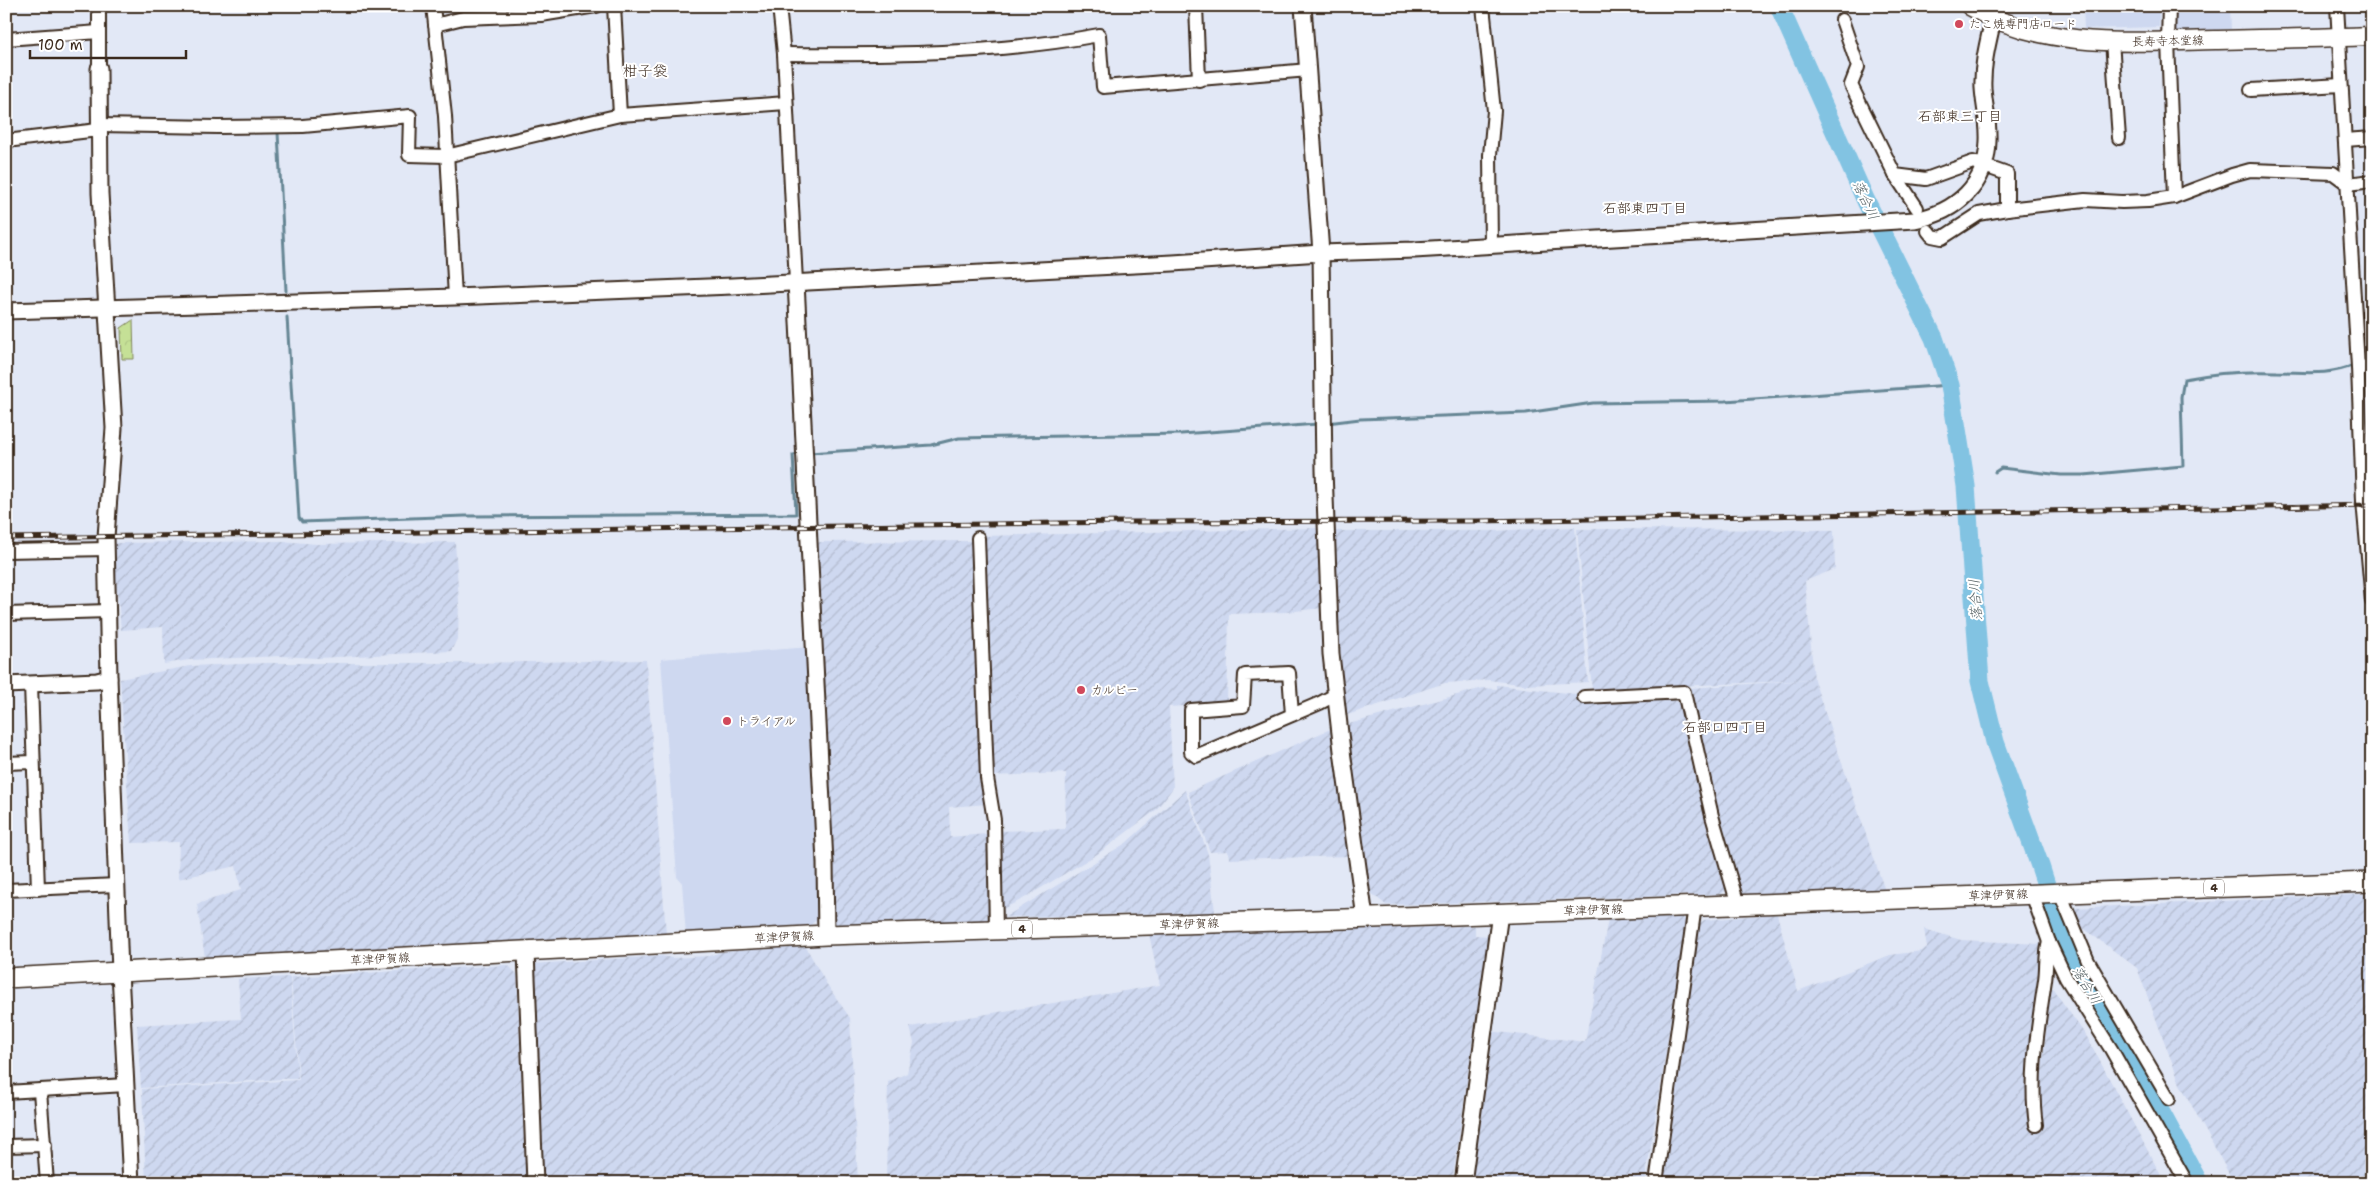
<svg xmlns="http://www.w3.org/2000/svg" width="2378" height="1189" font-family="'Shantell Sans','Klee One',sans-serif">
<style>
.built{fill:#ced8f0}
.industrial{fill:url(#industrial-furrows)}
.park{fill:url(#park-crowns);stroke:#80855a}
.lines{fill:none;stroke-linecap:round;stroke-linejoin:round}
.stream{stroke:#668694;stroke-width:3}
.river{stroke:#82c3e2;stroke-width:19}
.minor-casing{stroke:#3b2a1e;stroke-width:16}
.tertiary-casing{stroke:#3b2a1e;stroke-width:19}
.secondary-casing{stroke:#3b2a1e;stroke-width:21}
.primary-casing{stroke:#3b2a1e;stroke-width:22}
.minor{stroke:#fff;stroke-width:12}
.tertiary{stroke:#fff;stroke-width:15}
.secondary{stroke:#fff;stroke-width:18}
.primary{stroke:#fff;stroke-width:19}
.rail-casing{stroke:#3b2a1e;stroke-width:5}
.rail{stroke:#fff;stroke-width:3;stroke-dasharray:9;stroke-linecap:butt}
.poi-dot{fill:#d1495b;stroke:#fff;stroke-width:2}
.labels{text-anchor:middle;stroke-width:4;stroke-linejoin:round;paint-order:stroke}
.shield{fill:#fff;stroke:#766a62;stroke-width:1}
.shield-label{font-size:11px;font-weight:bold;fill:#3b2a1e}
.poi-label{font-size:12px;fill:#3b2a1e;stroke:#fff;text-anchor:start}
.street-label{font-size:12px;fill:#3b2a1e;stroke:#fff}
.neighbourhood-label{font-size:14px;fill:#3b2a1e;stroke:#fff}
.water-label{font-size:14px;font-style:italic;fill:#546063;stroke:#fff}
.quarter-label{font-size:15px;fill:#3b2a1e;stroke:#fff}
</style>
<defs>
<pattern id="industrial-furrows" width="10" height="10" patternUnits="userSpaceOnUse" patternTransform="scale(1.25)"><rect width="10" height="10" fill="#ced8f0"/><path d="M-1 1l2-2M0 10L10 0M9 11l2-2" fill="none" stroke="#b2bacd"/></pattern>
<pattern id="park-crowns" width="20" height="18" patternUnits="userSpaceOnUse" patternTransform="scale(1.25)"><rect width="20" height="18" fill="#c5e096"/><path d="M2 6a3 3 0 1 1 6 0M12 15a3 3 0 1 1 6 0" fill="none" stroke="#aac081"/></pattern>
</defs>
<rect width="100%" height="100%" fill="#e2e8f6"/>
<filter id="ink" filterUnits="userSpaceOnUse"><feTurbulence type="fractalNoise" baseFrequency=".02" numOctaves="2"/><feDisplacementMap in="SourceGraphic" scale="10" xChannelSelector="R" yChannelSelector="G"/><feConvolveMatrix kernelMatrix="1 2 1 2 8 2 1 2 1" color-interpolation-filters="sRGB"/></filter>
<g filter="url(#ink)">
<!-- built -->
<g class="built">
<path d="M2083 6H2159V27L2084 29Z"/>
<path d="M2174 6H2230L2231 29 2174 33Z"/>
<path d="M810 647 819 918 809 926 686 936 682 883 677 877 661 659Z"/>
</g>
<!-- industrial -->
<g class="industrial">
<path d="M1575 527 1588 682 1526 685 1489 680 1445 683 1344 716 1336 641 1332 531H1492Z"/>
<path d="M1319 528 1322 608 1286 612 1229 614 1227 703 1169 707 1173 788 1156 810 1099 853 1021 900 998 911 999 831 1065 829 1066 773 990 776 982 536Z"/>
<path d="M1577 529 1834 530 1835 569 1805 581 1814 680 1885 891 1738 894 1689 688 1810 680 1592 690Z"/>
<path d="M281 541 317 544 455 542 459 602 458 637 451 651 318 658 281 656 189 660 164 664 163 627 121 630 113 543Z"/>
<path d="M971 541 986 804 949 807 950 837 987 834 990 922 834 926 815 545 819 542Z"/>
<path d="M646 660 666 934 477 946 205 958 197 904 241 890 236 866 178 879 179 842 131 843 120 679 190 666 268 663H466Z"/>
<path d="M1497 685 1576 694 1583 703 1674 700 1681 704 1726 890 1721 894 1386 905 1370 892 1345 725 1483 688 1497 689Z"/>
<path d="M1335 727 1351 856 1229 859 1228 851 1210 852 1188 792Z"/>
<path d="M1185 790 1208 854 1215 912 1005 917 1126 843Z"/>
<path d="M2372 894V1183H2234L2180 1084 2137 968 2079 925 2073 908Z"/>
<path d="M1777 914 1798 991 1890 955 1922 951 1927 947 1924 929 1961 940 2040 944 2041 975 2036 1125 2043 1124 2039 1096 2051 986 2087 1037 2165 1183H1663L1698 924 1704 920Z"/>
<path d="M1682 916 1686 922 1645 1183H1470L1489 1031 1585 1042 1608 919Z"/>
<path d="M1475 926V935L1488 936 1452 1183H886L888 1082 907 1073 914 1043 910 1027 1160 985 1149 934Z"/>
<path d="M806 947 826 983 850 1018 858 1183H542L531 964 662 956 672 958 709 956 721 952Z"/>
<path d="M508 965 517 974 526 1183H146L142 1089 299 1080 291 977Z"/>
<path d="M290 977 298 1078 141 1088 137 1025 241 1019 238 979Z"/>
</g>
<!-- park -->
<path class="park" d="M133 320 134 359H122L121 328Z"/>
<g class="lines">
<!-- stream -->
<g class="stream">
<path d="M278 132 286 291"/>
<path d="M287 317 299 518 302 522 465 516 796 514 793 455 800 454"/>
<path d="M1327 423 1360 419 1526 413 1593 403 1725 401 1950 385"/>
<path d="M809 453 931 445 959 438 1181 434 1318 424"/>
<path d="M1995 472 2001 468 2061 475H2084L2183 466 2181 397 2184 379C2214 373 2247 371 2277 372 2305 372 2328 376 2354 365"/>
</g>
<!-- river -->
<path class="river" d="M1779 6 1866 201 1934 338 1950 385 1966 486 1980 681 1995 742 2040 866 2067 951 2146 1085 2199 1183"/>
<!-- minor casing -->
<g class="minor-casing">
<g id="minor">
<path d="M99 6V68"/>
<path d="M433 6 445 116 455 297"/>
<path d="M614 6 620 115"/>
<path d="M779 6 784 54 796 282"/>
<path d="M1196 6 1199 80"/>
<path d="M1483 6 1494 111 1490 155 1491 245"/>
<path d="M2169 6 2168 41 2174 197"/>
<path d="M2337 6 2358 367 2363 501 2372 601"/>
<path d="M1842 20 1858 67 1851 85 1895 175 1926 179 1973 162 2007 174V209L2085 200 2122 202 2148 201 2174 197 2232 175 2250 170 2333 173 2348 184 2372 181"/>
<path d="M435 25 463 18 541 15 596 6"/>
<path d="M6 39 99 32"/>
<path d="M2112 41 2119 138"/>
<path d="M784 54C889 55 995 54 1099 35L1103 87 1309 70"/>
<path d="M2251 90 2341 85"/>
<path d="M98 125 218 127 303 126 410 116 409 155 446 156 620 115 786 103"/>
<path d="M2345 140 2372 138"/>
<path d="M6 141 98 130"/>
<path d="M1895 175 1917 208"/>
<path d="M1928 231 1932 236 1942 238 1979 214 2007 209"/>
<path d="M2358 367 2372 366"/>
<path d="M978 538 987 778 994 820 996 930"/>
<path d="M6 551 107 549"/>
<path d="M6 614 109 611"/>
<path d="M31 684 38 889"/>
<path d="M1584 697 1684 692 1712 816 1738 905"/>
<path d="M1292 715 1289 673 1245 675 1243 706 1191 710V752L1196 756 1320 703 1335 695"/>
<path d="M6 763 33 762"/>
<path d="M6 890 117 885"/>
<path d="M2060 893 2088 961 2169 1099"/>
<path d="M2032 894 2049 942 2066 978 2111 1049 2187 1183"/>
<path d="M40 1091 47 1183"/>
<path d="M6 1092 126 1085"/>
<path d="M2036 1125C2029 1077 2038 1028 2045 980 2047 966 2045 955 2049 942"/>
<path d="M6 1146 45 1145"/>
<path d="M1656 1183 1695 906"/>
</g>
</g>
<!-- tertiary casing -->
<g class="tertiary-casing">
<g id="tertiary">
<path d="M1303 6 1321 253 1324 470 1331 654 1342 751 1365 918"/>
<path d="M99 68 100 193 114 428 106 537 109 678 120 972 131 1183"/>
<path d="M796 282 825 863 826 935"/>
<path d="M6 311 455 297 732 286 1173 263 1321 253 1414 250 1915 220C1956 212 1987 185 1988 141 1989 123 1984 105 1983 88 1982 65 1988 42 1993 20"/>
<path d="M6 685 97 681 109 678"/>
<path d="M526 952 535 1183"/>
<path d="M1463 1183 1500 913"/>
</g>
</g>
<!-- secondary casing -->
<g class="secondary-casing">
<path id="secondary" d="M1970 6C2044 50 2133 42 2215 40 2267 39 2320 38 2372 36"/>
</g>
<!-- primary casing -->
<g class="primary-casing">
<path id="primary" d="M6 978 826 935 1345 919 2372 882"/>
</g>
<!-- minor -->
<use href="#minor" class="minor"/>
<!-- tertiary -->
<use href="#tertiary" class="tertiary"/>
<!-- secondary -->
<use href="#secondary" class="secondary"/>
<!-- primary -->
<use href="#primary" class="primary"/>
<!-- rail casing -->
<g class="rail-casing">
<path id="rail" d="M6 538 1124 522 1477 521 2372 505"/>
</g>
<!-- rail -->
<use href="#rail" class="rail"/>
</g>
</g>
<!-- markers -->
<g class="poi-dot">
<circle cx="1959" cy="24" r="5"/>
<circle cx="1081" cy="690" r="5"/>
<circle cx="727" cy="721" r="5"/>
</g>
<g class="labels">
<!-- shield labels -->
<g class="shield">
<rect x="2204" y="879.5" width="20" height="17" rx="4"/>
<rect x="1012" y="920.5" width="20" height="17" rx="4"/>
</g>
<g class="shield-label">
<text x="2214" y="892">4</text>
<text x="1022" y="933">4</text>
</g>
<!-- poi labels -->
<g class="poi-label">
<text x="1969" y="28">たこ焼専門店ロード</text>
<text x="1091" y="694">カルビー</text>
<text x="737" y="725">トライアル</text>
</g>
<!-- street labels -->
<g class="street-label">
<text transform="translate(2168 41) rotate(-1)" y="4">長寿寺本堂線</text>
<text transform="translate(1998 895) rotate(-2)" y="4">草津伊賀線</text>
<text transform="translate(1593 910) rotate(-2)" y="4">草津伊賀線</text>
<text transform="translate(1189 924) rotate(-2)" y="4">草津伊賀線</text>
<text transform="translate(784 937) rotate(-3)" y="4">草津伊賀線</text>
<text transform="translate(380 959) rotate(-3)" y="4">草津伊賀線</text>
</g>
<!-- neighbourhood labels -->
<g class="neighbourhood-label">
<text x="1960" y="121">石部東三丁目</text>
<text x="1645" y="213">石部東四丁目</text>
<text x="1725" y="732">石部口四丁目</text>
</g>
<!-- water labels -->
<g class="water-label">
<text transform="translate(1866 200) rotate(65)" y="5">落合川</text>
<text transform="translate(1975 600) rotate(-94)" y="5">落合川</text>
<text transform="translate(2087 985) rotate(59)" y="5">落合川</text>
</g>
<!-- quarter labels -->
<g class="quarter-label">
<text x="645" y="76">柑子袋</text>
</g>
</g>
<!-- margin -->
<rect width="2378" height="1189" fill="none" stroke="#fff" stroke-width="25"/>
<rect x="12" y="12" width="2353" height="1164" fill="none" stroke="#3b2a1e" stroke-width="2" filter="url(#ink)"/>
<!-- scale -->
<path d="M30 50v8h156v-8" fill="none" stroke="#3b2a1e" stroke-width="2.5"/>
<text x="38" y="50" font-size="15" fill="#3b2a1e" stroke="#ffffff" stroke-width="4" paint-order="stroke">100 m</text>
</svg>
